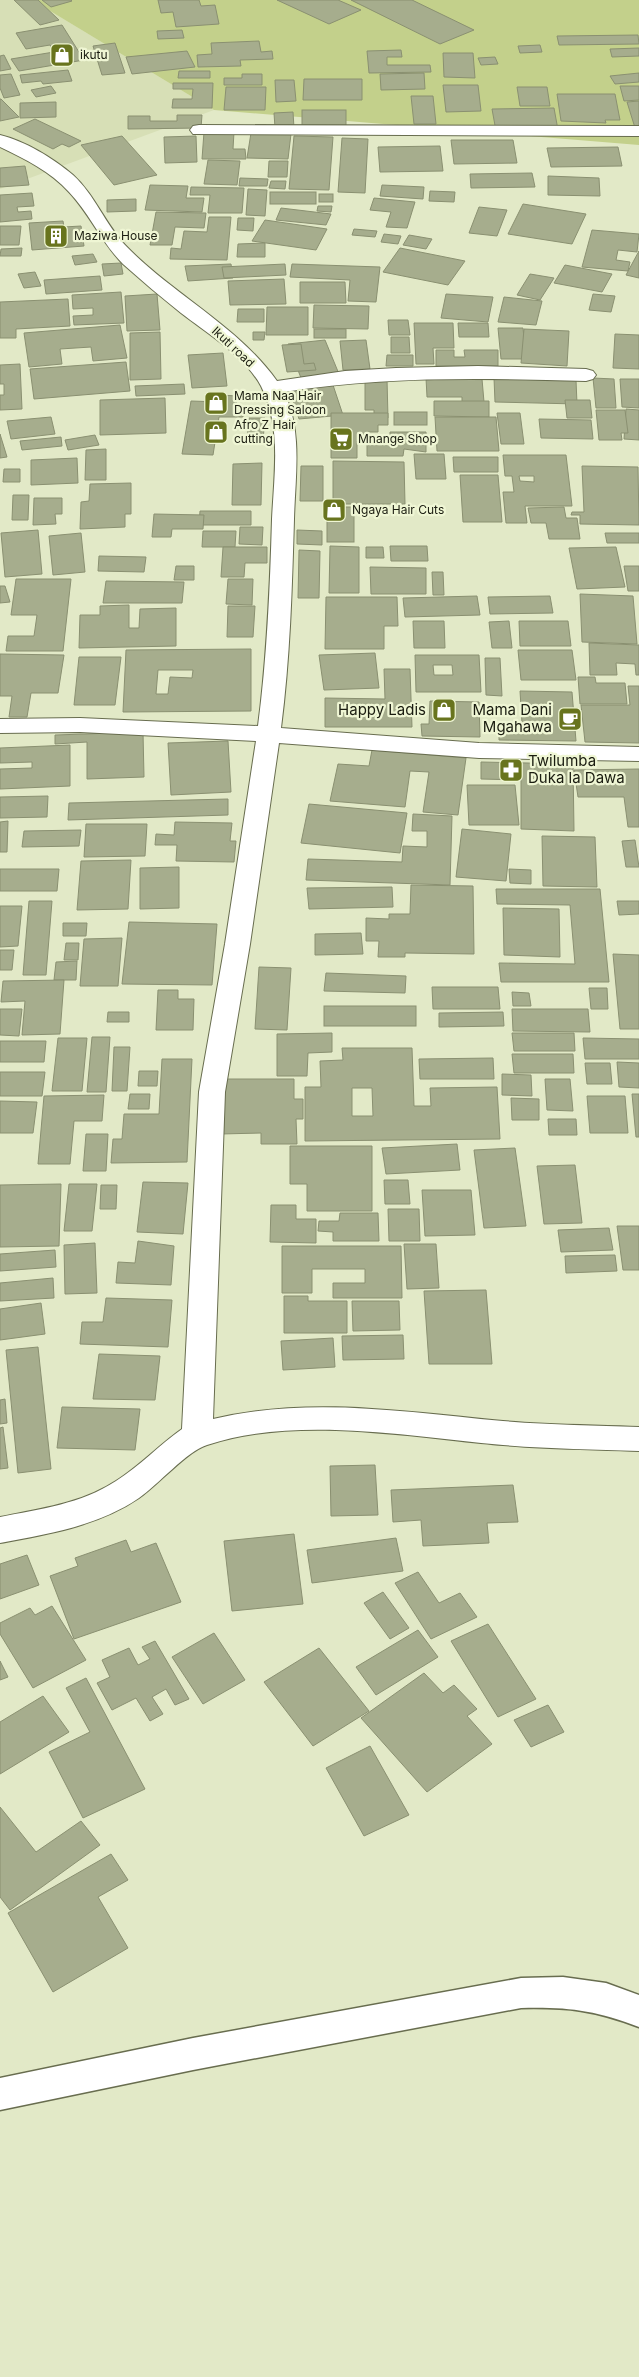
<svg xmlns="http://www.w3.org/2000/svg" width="639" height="2377" font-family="Inter,sans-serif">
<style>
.built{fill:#d7dfb6}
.green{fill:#c3d08b}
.building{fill:#a6ad8d;stroke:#8a9071;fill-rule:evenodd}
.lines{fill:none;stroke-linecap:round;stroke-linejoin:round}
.lane-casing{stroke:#686d4f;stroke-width:3}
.street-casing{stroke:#686d4f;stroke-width:2}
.lane{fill:#fff;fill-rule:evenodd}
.street{fill:#fff;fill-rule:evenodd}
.labels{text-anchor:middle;stroke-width:4.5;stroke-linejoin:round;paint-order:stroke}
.far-poi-label{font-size:12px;fill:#1a1c10;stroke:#eff6d4;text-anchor:start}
.far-street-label{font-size:12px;fill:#1a1c10;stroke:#eff6d4}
.poi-label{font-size:15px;fill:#1a1c10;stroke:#eff6d4;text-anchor:end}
</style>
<rect width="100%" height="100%" fill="#e2e9c7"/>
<!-- built -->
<path class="built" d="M0 0H32L214 110 0 189Z"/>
<!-- green -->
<path class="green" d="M32 0H639V145L214 110Z"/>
<!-- building -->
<g class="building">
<path d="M14 0H38L59 20 40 25Z"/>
<path d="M42 0H71L72 1 51 7Z"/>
<path d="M158 0H199L201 6 215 5 219 24 176 27 173 12 161 13Z"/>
<path d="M277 0H338L361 10 329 24Z"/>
<path d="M351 0H412L474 30 440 44Z"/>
<path d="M62 25 84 60 19 71 11 59 54 52 50 45 26 49 16 33Z"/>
<path d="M182 30 184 38 158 39 157 31Z"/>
<path d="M638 35 639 44 559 45 557 36Z"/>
<path d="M259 41 261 52 272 51 273 59 240 60 241 66 198 67 197 55 212 54 211 43Z"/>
<path d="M115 43 125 73 102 75 93 46Z"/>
<path d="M540 45 542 52 520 53 518 46Z"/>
<path d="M639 48V56L612 57 610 49Z"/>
<path d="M401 50 402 57H387V65H430L431 72 369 73 367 51Z"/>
<path d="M187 51 195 67 132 74 126 57Z"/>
<path d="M443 53H473L475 78 444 77Z"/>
<path d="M4 55 11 69 0 71V56Z"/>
<path d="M495 57 498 64 481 65 478 58Z"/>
<path d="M68 70 72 81 43 84 41 81 22 83 20 75Z"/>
<path d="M179 71H210V78H178Z"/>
<path d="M424 73 425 89 381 90 380 74Z"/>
<path d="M639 73V82L615 84 610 76Z"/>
<path d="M11 74 20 95 4 98 0 88V75Z"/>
<path d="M242 74H262V85H224V78H242Z"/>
<path d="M304 79H362V100H303Z"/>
<path d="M275 80H294L296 101 276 102Z"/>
<path d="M173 83H213L212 108H172L173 99H192L193 89H173Z"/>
<path d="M443 85H478L481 111 446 112Z"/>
<path d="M51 86 56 93 36 97 31 90Z"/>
<path d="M620 86H639V100L624 101Z"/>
<path d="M226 87H266L265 110H224Z"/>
<path d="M517 87H547L550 106H520Z"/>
<path d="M557 94H615L620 120H605L606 123 561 121Z"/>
<path d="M411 96H433L436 124H414Z"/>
<path d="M0 99H1L19 117 0 121Z"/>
<path d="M639 101V131H636L627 102Z"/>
<path d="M56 102V117L20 118V103Z"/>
<path d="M554 108 558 130 496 131 492 109Z"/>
<rect x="302" y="110" width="44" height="20"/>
<path d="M293 112 294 128H275L274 113Z"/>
<path d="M177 115H202L201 128 128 129V116H150V121H177Z"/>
<path d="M35 119 81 141 69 147 62 144 53 149 13 129Z"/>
<path d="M204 132H234L233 149H245L246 159H202Z"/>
<path d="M251 133 291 134 288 159 247 158Z"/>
<path d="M122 136 157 175 114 185 81 145Z"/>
<path d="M196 136 197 162 165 163 164 137Z"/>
<path d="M294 136 333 137 329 190 289 189Z"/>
<path d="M342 138 368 139 365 193 338 192Z"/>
<path d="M451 140H513L517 163 454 164Z"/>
<path d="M440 146 443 171 380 172 378 147Z"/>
<path d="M618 147 622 166 551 167 547 148Z"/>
<path d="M208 160 240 161 237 185 204 184Z"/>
<path d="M269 161H288L287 177H268Z"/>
<path d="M25 166 29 185 0 187V168Z"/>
<path d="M532 173 535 187 471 188 470 174Z"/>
<path d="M548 176 599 178 600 196 548 195Z"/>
<path d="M240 178 268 179 267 186H239Z"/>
<path d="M271 181H286L285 189 269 188Z"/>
<path d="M150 185 188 186 186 198H204L202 212 145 210Z"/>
<path d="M382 185 424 187 423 199 380 196Z"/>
<path d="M191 187 244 188 242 213H208L210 195H190Z"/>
<path d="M248 189 267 190 265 216 246 215Z"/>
<path d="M430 191 455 192 454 202 429 201Z"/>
<rect x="270" y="192" width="46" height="12"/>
<path d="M32 193 34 206 17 207 18 212 31 211 32 219 0 222V195Z"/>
<rect x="319" y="194" width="14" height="8"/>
<path d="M374 198 415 202 407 228 386 227 391 212 370 210Z"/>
<path d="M136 199V211L107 212V200Z"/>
<path d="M523 204 586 214 572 244 508 234Z"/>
<path d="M318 206H332L331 212 317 211Z"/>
<path d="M479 207 507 210 497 236 469 233Z"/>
<path d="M281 208 331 214 326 225 276 220Z"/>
<path d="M156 212 206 213 204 228 175 227 172 245H150Z"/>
<path d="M209 217H231L227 260 170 259 171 248 181 249 184 231 207 232Z"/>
<path d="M238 218H254L253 231 237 230Z"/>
<path d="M265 220 327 229 316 250 252 241Z"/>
<path d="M63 221 64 227 81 226 84 246 32 250 29 223Z"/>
<path d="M0 226H21L19 245H0Z"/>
<path d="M354 229 377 231 375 237 352 235Z"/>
<path d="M592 230 639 234 637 252 618 250 616 260 630 262 628 271 582 267Z"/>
<path d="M384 234 401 236 398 244 381 242Z"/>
<path d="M409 235 432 239 426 249 403 245Z"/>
<path d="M265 243V257H237L238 244Z"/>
<path d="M22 248 21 256H0L1 249Z"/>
<path d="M400 248 465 261 448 285 383 272Z"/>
<path d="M639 251V278L626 275Z"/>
<path d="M93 254 97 262 75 265 72 256Z"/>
<path d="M121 263 123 274 104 276 102 264Z"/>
<path d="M231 264 233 278 188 281 185 266Z"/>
<path d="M285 264 286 275 224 278 222 267Z"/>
<path d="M292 264 380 267 376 302 348 301 350 280 290 277Z"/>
<path d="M565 265 612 274 602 292 554 283Z"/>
<path d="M35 272 41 286 24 288 18 274Z"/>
<path d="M530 274 554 278 540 300 517 295Z"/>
<path d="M100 276 102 290 46 294 44 280Z"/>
<path d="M284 279 286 304 230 305 228 281Z"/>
<path d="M300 282H345L346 303H300Z"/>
<path d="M121 292 124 323 74 325 73 316 93 315V308L73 309 72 295Z"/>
<path d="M157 294 160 330 127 331 125 296Z"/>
<path d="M446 294 493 297 488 322 441 318Z"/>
<path d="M593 294 615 296 611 312 589 310Z"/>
<path d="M504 297 542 301 536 325 498 322Z"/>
<path d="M68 299 70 326 16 329V338H0V302Z"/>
<path d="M314 305 369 306 368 329 313 328Z"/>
<path d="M267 307H308V335H266Z"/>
<path d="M238 309H264V322H237Z"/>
<path d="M388 320H408L410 335H389Z"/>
<path d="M414 323H453L454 348H433L434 364H416Z"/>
<path d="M458 323H488L489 337H459Z"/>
<path d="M120 325 127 358 93 361 91 347 60 349 62 364 29 367 24 333Z"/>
<path d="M498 328H523L526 359H501Z"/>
<rect x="314" y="329" width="32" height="9"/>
<path d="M524 329 569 331 567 366 521 363Z"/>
<path d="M160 332 161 379 130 380V333Z"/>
<path d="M253 332H265L264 340H253Z"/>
<path d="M615 334 639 335V369L613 368Z"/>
<path d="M391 337H409L410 353H391Z"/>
<path d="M325 340 339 374 301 378 288 344Z"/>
<path d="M366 340 370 369 343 370 340 341Z"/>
<path d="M301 344 304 364 314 363 316 370 287 372 282 345Z"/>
<path d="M436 350H454V357H465L464 350H498V366H436Z"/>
<path d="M223 353 227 386 192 388 188 355Z"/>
<path d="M387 355H413V366H386Z"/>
<path d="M126 362 130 391 34 399 30 369Z"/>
<path d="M20 364 22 409 0 410V395H4V384H0V365Z"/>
<path d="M426 378 482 379 484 402H462V397H427Z"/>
<path d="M494 378 576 380 577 404 495 402Z"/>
<path d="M593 378 614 379 616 408H596Z"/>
<path d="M365 379H387L388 418H374V410H365Z"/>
<path d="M620 379H639V408L622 407Z"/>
<path d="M184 384 185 394 136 396 135 386Z"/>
<path d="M333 385 343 415 299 419 289 389Z"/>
<path d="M221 395 237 396 235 411H244L243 417H219L213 455 182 454 191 401 220 402Z"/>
<path d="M165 398 166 433 100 435V400Z"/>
<path d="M565 400H590L592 418H567Z"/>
<path d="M434 401H489V417L434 416Z"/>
<path d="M626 409 639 410V440L624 439Z"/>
<path d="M596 410H625L628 433H621L622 440H599Z"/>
<rect x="394" y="412" width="33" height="13"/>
<path d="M331 413H388V425H378V432H365V441H357V458H331Z"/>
<path d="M497 413H520L524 444H501Z"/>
<path d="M51 417 55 434 11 439 7 421Z"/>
<path d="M435 417H496L499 451H437Z"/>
<path d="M249 418H265L263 440H247Z"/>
<path d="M539 419 591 420 593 439 541 438Z"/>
<path d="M390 432H426V452L404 449 403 456H367V442L378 443V436L390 437Z"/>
<path d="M0 434 7 457 0 458Z"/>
<path d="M95 435 99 445 68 450 65 440Z"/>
<path d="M61 437 62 446 22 450 20 441Z"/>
<path d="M106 449V480H85L86 450Z"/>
<path d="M414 454H444L446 479H416Z"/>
<path d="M503 455H566L572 506H525L527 523H506L503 492H514L512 476H505ZM519 476H534V482L520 481Z"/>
<path d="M453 457H498V472H454Z"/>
<path d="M77 458 78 483 31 485V460Z"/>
<path d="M333 461 404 462 405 504H333Z"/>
<path d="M262 463 261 505H232L233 464Z"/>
<path d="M301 466H323V501H300Z"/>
<path d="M582 466 638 467 639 525 580 524V515H571L572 512H584Z"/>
<path d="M4 469H20V482H3Z"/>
<path d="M460 475H498L502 522H463Z"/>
<path d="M131 483V514H125V527L80 529 81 502 89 501 90 484Z"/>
<path d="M13 495H29L28 520H12Z"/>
<path d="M34 498H62V514H55L56 524 33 525Z"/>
<rect x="327" y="507" width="27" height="35"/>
<path d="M564 507 566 518H577L580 539H549L546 523H531L528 508Z"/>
<path d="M200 511H251V525H199Z"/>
<path d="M154 514 204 515 203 529H172L171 537H152Z"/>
<path d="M240 527H263L262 545 239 544Z"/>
<path d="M38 530 42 574 5 577 1 533Z"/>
<path d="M297 530 322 531V545L297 544Z"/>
<path d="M203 531H236L235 547H202Z"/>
<path d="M81 533 85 572 53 575 49 536Z"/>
<path d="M605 533H639V543H607Z"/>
<path d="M330 546 359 547V593H329Z"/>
<path d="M390 546H427L428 561H391Z"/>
<path d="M223 547H267V563H245L244 577H221Z"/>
<path d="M366 547H383L384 558H366Z"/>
<path d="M616 547 625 587 577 589 569 548Z"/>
<path d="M299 550 320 551 319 598H298Z"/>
<path d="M99 556 146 557 144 572 98 571Z"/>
<path d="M176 566H194V580H174Z"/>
<path d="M624 566H639V591H628Z"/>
<path d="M370 567 426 568V594H371Z"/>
<path d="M432 572H443L444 595H433Z"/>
<path d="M16 579H71L63 651H6L8 636H34L37 615H11Z"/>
<path d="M228 579H253L252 605 226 604Z"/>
<path d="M106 581 184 582 182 603H103Z"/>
<path d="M0 586H5L10 602 0 603Z"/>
<path d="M580 594 633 596 637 644 582 642Z"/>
<path d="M477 596 480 615 405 617 403 598Z"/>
<path d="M550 596 553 613 490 614 488 597Z"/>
<path d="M326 597H397L398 626H384V649H325Z"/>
<path d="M129 605V628H139L140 609 176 608V646L79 648 80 615H100V606Z"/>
<path d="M228 606H255L253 637H227Z"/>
<path d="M413 621H444L445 648H414Z"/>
<path d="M509 621 512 648H492L489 622Z"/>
<path d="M519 621H568L571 646H520Z"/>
<path d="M589 643 639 645V675H636L635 664 616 663 617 675H590Z"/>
<path d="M251 649V711L123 712 126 650ZM158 670H193L192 678 170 677 168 694H156Z"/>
<path d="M518 650H572L576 680H521Z"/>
<path d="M375 653 379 688 324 690 319 655Z"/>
<path d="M0 654 64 655 58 693H31L27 717H9L12 696H0Z"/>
<path d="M415 655H479L481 692H416ZM433 665H452L453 675H434Z"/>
<path d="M79 657H121L115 705H74Z"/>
<path d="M485 658H500L502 696 486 695Z"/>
<path d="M384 669H410L412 727H325V698L385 699Z"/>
<path d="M578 677H595L596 683H625L627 704H580Z"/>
<path d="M628 686H639V743L585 742 581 705H630Z"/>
<path d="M520 691 572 692 576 741 499 740V723H522Z"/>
<path d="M430 701 479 702 480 737 422 736 421 724H429Z"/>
<path d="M143 732 144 777 87 779V742L55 744V735Z"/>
<path d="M228 741 231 792 171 795 168 743Z"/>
<path d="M70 745V786L0 789V769L32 768V762L0 763V748Z"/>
<path d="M372 750 466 758 458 815 423 812 429 772 410 771 405 807 330 801 338 764 369 766Z"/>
<path d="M481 762 573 764 574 831 521 829V780L481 779Z"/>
<path d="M639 769V827H628L624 797H578L574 770Z"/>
<path d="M467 785H515L519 825H469Z"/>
<path d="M48 796 47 817 0 818V797Z"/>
<path d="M228 799V815L68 820 69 803Z"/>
<path d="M309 804 407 813 400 853 301 843Z"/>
<path d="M413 814 452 816 450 885 306 880 308 859 402 862 403 846 427 847V831H412Z"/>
<path d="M8 821 7 852H0V822Z"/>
<path d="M175 822 232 823 230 841H236L234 862 176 861 177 845H155L156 834 174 835Z"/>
<path d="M86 824H147L145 856 84 857Z"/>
<path d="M462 829 511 834 506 881 456 877Z"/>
<path d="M81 830 79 846 22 847 24 831Z"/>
<path d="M542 836 595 837 597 887 543 886Z"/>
<path d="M635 840 639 867H626L622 841Z"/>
<path d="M131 860 128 909 77 910 81 861Z"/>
<path d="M179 867V908L140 909V868Z"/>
<path d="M0 869H59L57 891H0Z"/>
<path d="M509 869 531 870V884L510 883Z"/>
<path d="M411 885 473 886 474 954 405 953V957H378L379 941H366V918L389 919V914H410Z"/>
<path d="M392 887 393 907 309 909 307 888Z"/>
<path d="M496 889H600L609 982H501L499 963 575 964 570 905 497 904Z"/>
<path d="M29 901H52L46 975H23Z"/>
<path d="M617 901H639V914L619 915Z"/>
<path d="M0 906H22L18 946 0 947Z"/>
<path d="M503 908 559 909 560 957 504 955Z"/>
<path d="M129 922 217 924 212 985 122 984Z"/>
<path d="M63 923H87L86 936H63Z"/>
<path d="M361 933 363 954 315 955V934Z"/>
<path d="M122 938 118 986H80L84 939Z"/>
<path d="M66 943H79L78 960H64Z"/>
<path d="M0 950H14L12 970H0Z"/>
<path d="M613 954 639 955V1029H620Z"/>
<path d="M77 961 76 980H54L56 962Z"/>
<path d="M259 967 291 968 287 1030 255 1029Z"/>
<path d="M326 973 406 976 405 993 324 991Z"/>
<path d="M64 980 60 1034 22 1035 25 1001 1 1002 3 981Z"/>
<path d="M432 987H498L500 1009H433Z"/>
<path d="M589 988H607L608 1009H591Z"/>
<path d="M158 990H178V999H194L193 1030H156Z"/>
<path d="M512 992 529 993 531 1006H513Z"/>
<rect x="324" y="1006" width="92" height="20"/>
<path d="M0 1009H22L19 1036 0 1035Z"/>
<path d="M512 1009H588L590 1032 513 1031Z"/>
<path d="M108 1012H129V1022H107Z"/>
<path d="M503 1012 504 1026 439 1027V1013Z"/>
<path d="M332 1033V1052L308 1053 307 1076H277V1034Z"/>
<path d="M512 1033H574L575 1051H514Z"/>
<path d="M92 1037H110L106 1092H87Z"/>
<path d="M58 1038H87L82 1091H52Z"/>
<path d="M583 1038 639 1039V1059H585Z"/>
<path d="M0 1041H46L44 1062H0Z"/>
<path d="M114 1047H130L127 1091H112Z"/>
<path d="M342 1048H412L414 1106H431L430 1088 497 1087 500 1139 305 1141V1087H321L320 1061 343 1060ZM352 1088H372L373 1116H352Z"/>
<path d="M512 1054H573L574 1073H514Z"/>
<path d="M493 1058 494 1079H420L419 1059Z"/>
<path d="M162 1059H192L187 1162 111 1163 113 1139H122L124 1114H159Z"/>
<path d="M617 1062 639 1063V1088L619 1087Z"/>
<path d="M585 1063H610L612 1084H587Z"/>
<path d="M139 1071H158L157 1086H138Z"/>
<path d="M0 1072H45L42 1096H0Z"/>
<path d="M502 1074 531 1075 532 1096 502 1095Z"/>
<path d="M222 1079H294V1099H303V1119H296L297 1144H261V1133L221 1134Z"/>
<path d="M545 1079H570L573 1111 547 1110Z"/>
<path d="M130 1094H150L149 1109H128Z"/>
<path d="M632 1094H639V1137H636Z"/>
<path d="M104 1095 102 1121H74L70 1164H38L44 1096Z"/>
<path d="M587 1096H625L628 1133H590Z"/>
<path d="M511 1098 539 1099V1120H512Z"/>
<path d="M0 1101 37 1102 33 1133H0Z"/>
<path d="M548 1119H576L577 1135H549Z"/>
<path d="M86 1134H108L106 1171H83Z"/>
<path d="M457 1144 460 1170 386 1174 382 1148Z"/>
<path d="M290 1146H372V1211H307V1184H290Z"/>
<path d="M515 1148 526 1226 484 1228 474 1150Z"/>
<path d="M575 1165 582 1223 544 1224 537 1166Z"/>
<path d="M384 1180H408L410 1204H385Z"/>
<path d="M143 1182 188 1183 183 1234 137 1232Z"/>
<path d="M61 1184 59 1246 0 1247V1185Z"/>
<path d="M69 1184H97L92 1231H64Z"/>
<path d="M101 1185H117L116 1209H100Z"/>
<path d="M422 1190H471L475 1235 425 1236Z"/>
<path d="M271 1205H296V1219H316V1243L270 1242Z"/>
<path d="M388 1209H419L420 1241H389Z"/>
<path d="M340 1213H378L379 1241H333V1232L318 1231 319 1221H339Z"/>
<path d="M617 1226H639V1270H623Z"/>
<path d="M609 1228 613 1250 561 1252 558 1230Z"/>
<path d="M138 1241 174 1246 171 1285 116 1283 118 1262 135 1263Z"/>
<path d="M95 1243 97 1293 65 1294 64 1245Z"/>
<path d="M404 1244H436L439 1288 407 1289Z"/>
<path d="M282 1246H401L402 1298H333V1283H365V1269H312V1293H282Z"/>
<path d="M55 1250 56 1267 0 1271V1254Z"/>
<path d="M615 1255 617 1271 566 1273 565 1256Z"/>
<path d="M53 1278 54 1298 0 1301V1283Z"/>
<path d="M486 1290 492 1364H429L424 1291Z"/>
<path d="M284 1296H308V1301H347V1333H284Z"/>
<path d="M106 1298 172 1300 168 1347 80 1344 82 1322H103Z"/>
<path d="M352 1301H399L400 1330 353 1331Z"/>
<path d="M41 1303 45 1334 0 1340V1309Z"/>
<path d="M403 1335 404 1359 343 1360 342 1336Z"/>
<path d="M333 1338 335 1367 283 1370 281 1341Z"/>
<path d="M38 1347 51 1469 18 1473 6 1350Z"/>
<path d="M99 1354 160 1356 155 1400 93 1399Z"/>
<path d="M5 1399 7 1423 0 1424V1400Z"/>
<path d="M62 1407 140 1409 135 1450 57 1448Z"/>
<path d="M3 1427 8 1468 0 1469V1428Z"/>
<path d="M375 1465 378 1515 331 1516 330 1466Z"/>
<path d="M513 1485 518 1522 487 1523 489 1543 423 1546 421 1520 393 1522 391 1490Z"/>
<path d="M294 1534 303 1604 232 1611 224 1541Z"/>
<path d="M396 1538 403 1571 312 1583 307 1550Z"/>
<path d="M126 1540 131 1552 156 1543 181 1602 74 1639 50 1576 78 1566 75 1558Z"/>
<path d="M27 1555 39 1585 0 1599V1564Z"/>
<path d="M418 1572 439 1603 460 1593 477 1617 431 1639 395 1583Z"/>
<path d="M383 1592 409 1628 390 1639 364 1603Z"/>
<path d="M52 1606 86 1660 33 1688 0 1634V1623L30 1608 35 1615Z"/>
<path d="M488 1624 536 1699 498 1717 451 1641Z"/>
<path d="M418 1630 438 1657 376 1695 356 1667Z"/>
<path d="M214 1633 245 1680 203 1704 172 1657Z"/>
<path d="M155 1641 189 1699 175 1705 166 1689 152 1697 163 1714 150 1721 136 1698 112 1710 97 1683 110 1677 102 1660 129 1648 138 1665 150 1659 142 1647Z"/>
<path d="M319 1648 369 1711 313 1746 264 1682Z"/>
<path d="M0 1661 8 1677 0 1680Z"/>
<path d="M424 1673 443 1693 454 1685 477 1709 467 1716 492 1744 427 1792 361 1718Z"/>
<path d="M86 1678 145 1789 83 1818 49 1752 90 1732 66 1688Z"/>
<path d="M43 1696 69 1732 0 1774V1722Z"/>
<path d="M548 1705 564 1732 531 1747 514 1720Z"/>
<path d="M370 1746 409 1815 364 1836 326 1768Z"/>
<path d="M0 1807 36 1852 81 1821 100 1845 10 1910 0 1897Z"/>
<path d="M111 1854 128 1880 98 1897 128 1948 53 1992 8 1913Z"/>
</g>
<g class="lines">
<!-- lane casing -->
<g class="lane-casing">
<path id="lane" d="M563 1977 606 1983 639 1995V2027C594 2010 568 2007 521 2008L193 2070 0 2110V2078L193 2038 521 1978Z"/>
</g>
<!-- street casing -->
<g class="street-casing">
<g id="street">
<path d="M199 125 639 126V136L193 134 190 130 193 126Z"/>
<path d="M0 135C25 141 53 158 73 175 95 195 105 224 125 245 172 294 237 325 277 381L345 371 396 368 478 366 586 369 593 371 596 375 593 379 586 381C484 378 384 376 284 392 303 431 295 478 294 519 292 589 290 659 281 728L479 743 639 747V761L479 758 279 743 250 944 225 1092 213 1419C309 1396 406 1412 503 1421 548 1425 594 1425 639 1427V1451C594 1449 548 1449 503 1445 411 1437 297 1415 207 1445 187 1451 158 1485 139 1498 98 1526 48 1534 0 1543V1517C40 1509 81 1504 116 1481 140 1466 159 1445 182 1429L199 1092 225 944 256 741 80 732 0 733V719L80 718 258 726C267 658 270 589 272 519 274 475 282 426 261 386 244 355 208 334 181 313 161 297 142 281 123 264 101 242 90 214 69 192 50 171 25 159 0 147Z"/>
</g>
</g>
<!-- lane -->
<use href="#lane" class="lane"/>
<!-- street -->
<use href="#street" class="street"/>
</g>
<!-- icons -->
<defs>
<g id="shop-square" transform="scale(1.25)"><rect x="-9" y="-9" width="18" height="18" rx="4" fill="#68741e" stroke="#eff6d4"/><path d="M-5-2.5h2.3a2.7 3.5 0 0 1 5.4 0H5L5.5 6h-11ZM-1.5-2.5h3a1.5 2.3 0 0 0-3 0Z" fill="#fff"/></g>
<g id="building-square" transform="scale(1.25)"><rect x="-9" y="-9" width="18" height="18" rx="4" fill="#68741e" stroke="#eff6d4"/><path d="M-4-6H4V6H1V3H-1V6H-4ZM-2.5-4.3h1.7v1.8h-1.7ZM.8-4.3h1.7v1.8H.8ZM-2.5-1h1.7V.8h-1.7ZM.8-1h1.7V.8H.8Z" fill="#fff"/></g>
<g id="supermarket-square" transform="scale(1.25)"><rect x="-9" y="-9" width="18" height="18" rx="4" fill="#68741e" stroke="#eff6d4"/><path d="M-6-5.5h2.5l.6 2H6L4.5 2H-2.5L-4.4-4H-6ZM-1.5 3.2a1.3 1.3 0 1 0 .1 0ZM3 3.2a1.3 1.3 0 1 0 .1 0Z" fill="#fff"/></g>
<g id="cafe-square" transform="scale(1.25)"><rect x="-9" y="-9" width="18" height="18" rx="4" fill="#68741e" stroke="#eff6d4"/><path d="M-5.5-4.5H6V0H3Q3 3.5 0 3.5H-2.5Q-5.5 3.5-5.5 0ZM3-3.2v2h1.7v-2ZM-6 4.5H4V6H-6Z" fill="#fff"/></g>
<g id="pharmacy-square" transform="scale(1.25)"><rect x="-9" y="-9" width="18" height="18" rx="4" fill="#68741e" stroke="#eff6d4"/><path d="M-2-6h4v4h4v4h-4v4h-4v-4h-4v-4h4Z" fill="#fff"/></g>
</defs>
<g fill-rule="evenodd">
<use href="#shop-square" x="62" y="55"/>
<use href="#building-square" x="56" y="236"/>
<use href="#shop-square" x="216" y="403"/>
<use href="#shop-square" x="216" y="432"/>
<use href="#supermarket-square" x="341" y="439"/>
<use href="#shop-square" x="334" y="510"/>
<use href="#shop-square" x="444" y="710"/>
<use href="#cafe-square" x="570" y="719"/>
<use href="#pharmacy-square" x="511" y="770"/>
</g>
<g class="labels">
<!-- far-poi labels -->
<g class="far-poi-label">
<text x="80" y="59">ikutu</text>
<text x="74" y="240">Maziwa House</text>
<text x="234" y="400">Mama Naa Hair<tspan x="234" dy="14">Dressing Saloon</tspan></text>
<text x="234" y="429">Afro Z Hair<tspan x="234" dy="14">cutting</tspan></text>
<text x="358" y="443">Mnange Shop</text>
<text x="352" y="514">Ngaya Hair Cuts</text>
</g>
<!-- far-street labels -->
<g class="far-street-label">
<text transform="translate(233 347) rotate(43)" y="4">Ikuti road</text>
</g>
<!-- poi labels -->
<g class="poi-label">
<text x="426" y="715">Happy Ladis</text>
<text x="552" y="715">Mama Dani<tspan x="552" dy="17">Mgahawa</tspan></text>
<text x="528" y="766" text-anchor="start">Twilumba<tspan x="528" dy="17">Duka la Dawa</tspan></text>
</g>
</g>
</svg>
